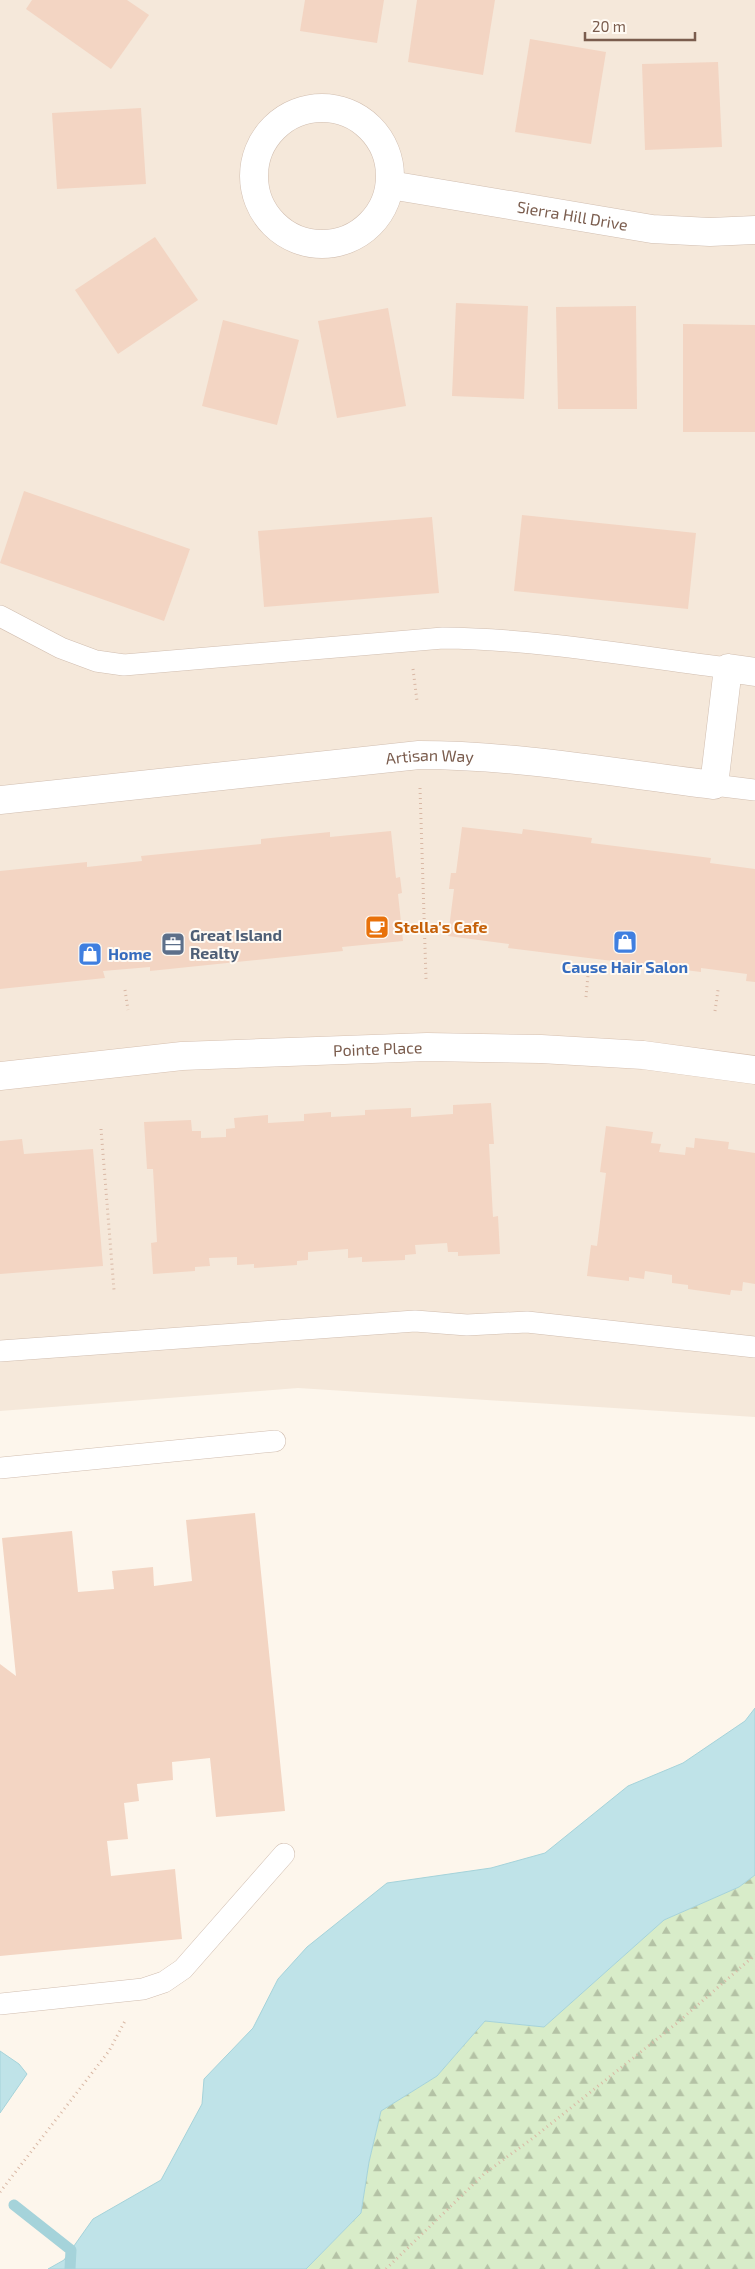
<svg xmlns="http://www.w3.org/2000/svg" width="755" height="2269" font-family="'Exo 2',sans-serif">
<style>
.residential{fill:#f5e8da}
.forest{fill:url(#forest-firs)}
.water{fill:#bfe3e8;stroke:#a5d3da}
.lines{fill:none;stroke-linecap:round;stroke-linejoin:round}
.stream{stroke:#a5d3da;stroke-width:11}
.building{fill:#f3d5c3}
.lane-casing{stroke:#d1beb0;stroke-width:22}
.street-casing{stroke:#d1beb0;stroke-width:29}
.secondary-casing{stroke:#d6c0b0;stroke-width:29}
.path{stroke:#d9b8a5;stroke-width:3;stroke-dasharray:1 4;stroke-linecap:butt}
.lane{stroke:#fff;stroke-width:21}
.street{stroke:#fff;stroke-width:28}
.secondary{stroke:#fff;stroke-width:28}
.labels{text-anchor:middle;stroke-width:4;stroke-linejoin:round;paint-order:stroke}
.street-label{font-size:16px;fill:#7a5c4d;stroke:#fffaf3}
.food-label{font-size:16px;font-weight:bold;fill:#c56008;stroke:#fffaf3;text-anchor:start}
.service-label{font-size:16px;font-weight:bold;fill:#4e5e75;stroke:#fffaf3;text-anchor:start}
.shop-label{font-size:16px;font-weight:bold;fill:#366cbe;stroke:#fffaf3;text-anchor:start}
</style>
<defs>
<pattern id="forest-firs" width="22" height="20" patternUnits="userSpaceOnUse" patternTransform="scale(1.25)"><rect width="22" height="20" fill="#d8ecc9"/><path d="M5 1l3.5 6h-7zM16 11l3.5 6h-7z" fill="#b4c2a5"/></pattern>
</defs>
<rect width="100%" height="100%" fill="#fdf6ec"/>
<!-- residential -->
<path class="residential" d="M0 0H755V1417L298 1388 0 1411Z"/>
<!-- forest -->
<path class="forest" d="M755 1875V2269H306L361 2213 369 2162 381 2111 437 2076 485 2021 544 2027 664 1920 739 1887Z"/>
<!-- water -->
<g class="water">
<path d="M755 1708V1875L739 1887 664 1920 544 2027 485 2021 437 2076 381 2111 369 2162 361 2213 306 2269H48L64 2260 93 2219 161 2180 202 2104 204 2079 253 2028 278 1979 307 1947 387 1883 491 1868 545 1853 628 1786 683 1763 745 1721Z"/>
<path d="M0 2051 19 2064 27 2074 0 2113Z"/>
</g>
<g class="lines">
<!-- stream -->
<path class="stream" d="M14 2205 71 2250 70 2269"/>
</g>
<!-- building -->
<g class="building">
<path d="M32 0H127L149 15 111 69 26 9Z"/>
<path d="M305 0H384L377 43 300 31Z"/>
<path d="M417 0H495L483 75 408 62Z"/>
<path d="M530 39 606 52 591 144 515 132Z"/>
<path d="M718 62 722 147 645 150 642 64Z"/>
<path d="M141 108 146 184 57 189 52 113Z"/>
<path d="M155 237 198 300 118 354 75 290Z"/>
<path d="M456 303 528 306 524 399 452 396Z"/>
<path d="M636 306 637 409H558L556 307Z"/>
<path d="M388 308 406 406 337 418 318 321Z"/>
<path d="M223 320 299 340 277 425 202 406Z"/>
<path d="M683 324 755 325V432H683Z"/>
<path d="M24 491 190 549 164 621 0 563Z"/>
<path d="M522 515 696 533 688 609 514 591Z"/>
<path d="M432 517 439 593 264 607 258 531Z"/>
<path d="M462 827 522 834 523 829 592 838 591 843 711 858 710 863 755 869V982L746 981 747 974 701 968V972L508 948 509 944 448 936 454 889H449L451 873H456Z"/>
<path d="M391 831 396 878 400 877 402 893 398 894 403 941 342 947 343 951 150 971V967L103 971 105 978 0 989V871L87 862V867L142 861 141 856 261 844V839L330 832V837Z"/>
<path d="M491 1103 494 1144H489L493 1217 498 1216 500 1254 458 1256V1252H448L447 1243 415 1245 416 1254 405 1255V1260L362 1262V1257L348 1258V1249L308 1252V1260L297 1261V1265L254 1268V1264L237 1265V1257L209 1258 210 1266 195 1267V1271L153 1274 151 1243 157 1242 153 1169H147L144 1122 191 1120 192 1131H201V1138L226 1137V1129L235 1128 234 1118 268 1115V1123L304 1121V1114L331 1112V1117L365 1115V1110L411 1108V1117L453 1114V1105Z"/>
<path d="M606 1126 653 1132 651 1143 661 1144 659 1152 685 1155 686 1147 694 1148 695 1138 729 1142 728 1149 755 1153V1284L743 1282 742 1291 731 1290 730 1295 688 1289V1285L672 1283V1275L645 1271 644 1279 629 1277V1281L587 1276 591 1245 597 1246 606 1173 600 1172Z"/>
<path d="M22 1139 24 1154 93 1149 103 1266 0 1274V1141Z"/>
<path d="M255 1513 285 1811 216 1817 210 1758 172 1762 173 1780 137 1784 139 1801 124 1803 128 1839 107 1841 111 1876 175 1869 182 1939 0 1956V1664L16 1676 2 1538 72 1531 78 1592 114 1589 112 1571 153 1567 154 1586 192 1581 186 1520Z"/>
</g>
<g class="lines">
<!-- lane casing -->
<g class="lane-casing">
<g id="lane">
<path d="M0 616 61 648 96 661 124 665 443 638C538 639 633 656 728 668"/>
<path d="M714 785 755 790"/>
<path d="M0 1351 415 1321 467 1325 527 1322 755 1347"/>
<path d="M0 1468 275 1441"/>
<path d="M0 2004 143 1989 164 1982 183 1969 284 1854"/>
</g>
</g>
<!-- street casing -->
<g class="street-casing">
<g id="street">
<circle cx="322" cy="176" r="68"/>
<path id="s1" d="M390 185 652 229 710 232 755 230"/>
<path id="s2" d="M0 800 419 755C517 755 616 773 714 785L728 668 755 672"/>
</g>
</g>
<!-- secondary casing -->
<g class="secondary-casing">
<g id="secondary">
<path id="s3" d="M0 1076 182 1056 427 1047 541 1049 643 1055 755 1070"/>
</g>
</g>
<!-- path -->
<g class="path">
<path d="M413 669 417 701"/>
<path d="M420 788 426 979"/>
<path d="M125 990 128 1010"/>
<path d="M586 997 588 975"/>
<path d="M715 1011 718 990"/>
<path d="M101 1129 114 1290"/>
<path d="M0 2192 109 2051 125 2021"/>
<path d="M386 2269 484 2174 533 2138 677 2023 755 1955"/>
</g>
<!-- lane -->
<use href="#lane" class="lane"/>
<!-- street -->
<use href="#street" class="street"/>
<!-- secondary -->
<use href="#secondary" class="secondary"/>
</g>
<!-- icons -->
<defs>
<g id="cafe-square" transform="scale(1.25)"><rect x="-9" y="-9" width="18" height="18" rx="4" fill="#e8710a" stroke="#fffaf3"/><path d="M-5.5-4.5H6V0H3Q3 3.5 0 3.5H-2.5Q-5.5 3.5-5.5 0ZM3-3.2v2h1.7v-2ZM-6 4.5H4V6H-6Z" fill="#fff"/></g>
<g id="shop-square" transform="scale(1.25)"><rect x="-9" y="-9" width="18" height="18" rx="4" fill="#3f7fe0" stroke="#fffaf3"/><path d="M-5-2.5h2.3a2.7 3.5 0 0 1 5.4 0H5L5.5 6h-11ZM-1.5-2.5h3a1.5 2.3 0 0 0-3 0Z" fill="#fff"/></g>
<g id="office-square" transform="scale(1.25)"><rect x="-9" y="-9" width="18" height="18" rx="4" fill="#5c6f8a" stroke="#fffaf3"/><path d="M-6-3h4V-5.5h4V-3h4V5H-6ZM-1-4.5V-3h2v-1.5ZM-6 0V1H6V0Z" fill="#fff"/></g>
</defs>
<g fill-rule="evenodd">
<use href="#cafe-square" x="377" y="927"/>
<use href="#shop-square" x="625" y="942"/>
<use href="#office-square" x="173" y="944"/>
<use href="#shop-square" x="90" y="954"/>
</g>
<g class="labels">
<!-- street labels -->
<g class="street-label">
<text dy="6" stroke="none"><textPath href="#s1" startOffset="185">Sierra Hill Drive</textPath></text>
<text dy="6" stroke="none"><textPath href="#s2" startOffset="432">Artisan Way</textPath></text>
<text dy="6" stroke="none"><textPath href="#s3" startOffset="379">Pointe Place</textPath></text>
</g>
<!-- food labels -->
<g class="food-label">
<text x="394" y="933">Stella's Cafe</text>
</g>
<!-- service labels -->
<g class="service-label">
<text x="190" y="941">Great Island<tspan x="190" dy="18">Realty</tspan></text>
</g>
<!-- shop labels -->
<g class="shop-label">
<text x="108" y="960">Home</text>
<text x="625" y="973" text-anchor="middle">Cause Hair Salon</text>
</g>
</g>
<!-- scale -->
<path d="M585 32v8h110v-8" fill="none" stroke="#7a5c4d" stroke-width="2.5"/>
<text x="592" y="32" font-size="15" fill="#7a5c4d" stroke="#fffaf3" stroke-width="4" paint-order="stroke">20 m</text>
</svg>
